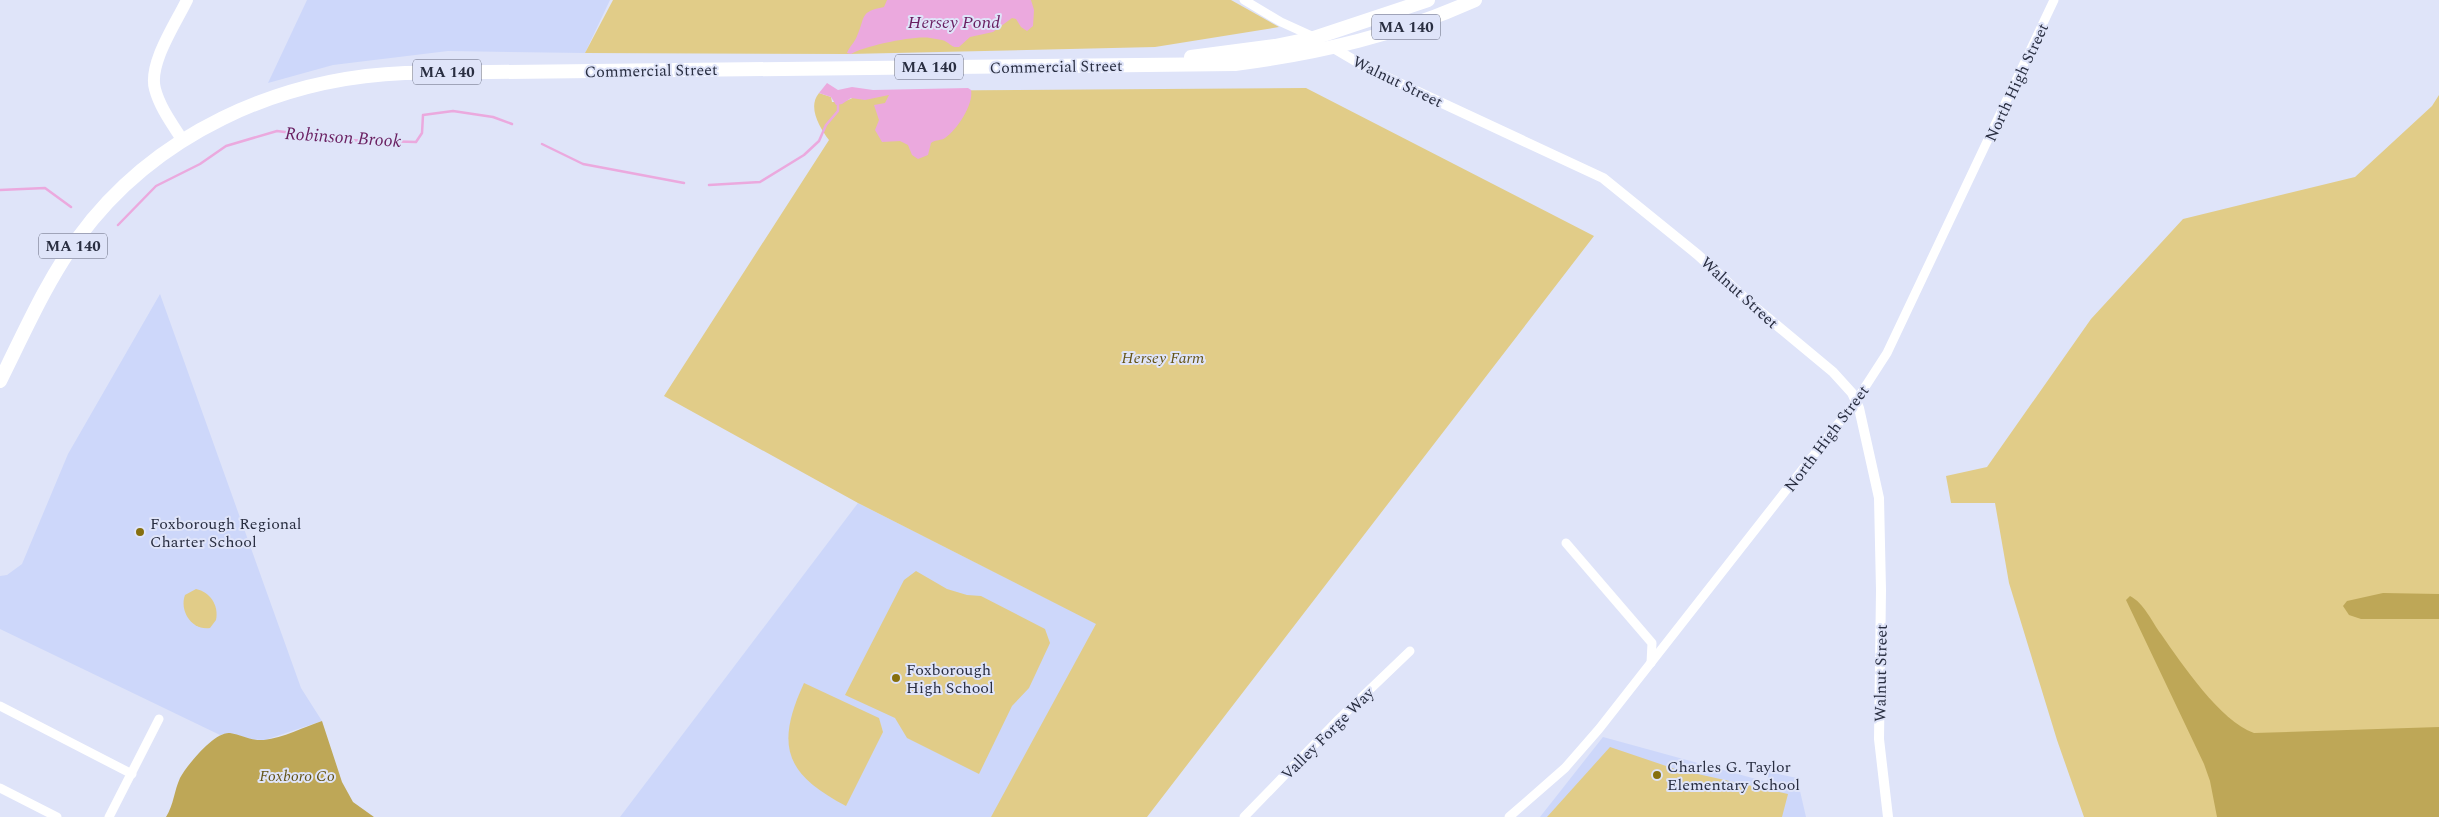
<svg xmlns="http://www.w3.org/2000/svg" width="2439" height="817" font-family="Spectral,serif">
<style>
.built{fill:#cdd7fa}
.green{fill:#e1cc88}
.forest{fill:#bea757}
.water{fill:#eba9de}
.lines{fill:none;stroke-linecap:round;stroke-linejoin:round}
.stream{stroke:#eba9de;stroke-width:2.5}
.minor{stroke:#fff;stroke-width:9}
.tertiary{stroke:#fff;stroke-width:10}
.secondary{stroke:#fff;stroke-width:12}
.primary{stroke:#fff;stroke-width:14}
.poi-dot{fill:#866f0e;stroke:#dfe4f9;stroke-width:2}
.labels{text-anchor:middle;stroke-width:4;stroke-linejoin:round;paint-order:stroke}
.shield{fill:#dfe4f9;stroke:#606578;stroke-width:1}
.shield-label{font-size:15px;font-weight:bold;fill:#292e41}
.street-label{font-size:16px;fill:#292e41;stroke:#dfe4f9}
.park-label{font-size:16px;font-style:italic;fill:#645418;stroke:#dfe4f9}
.poi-label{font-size:16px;fill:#292e41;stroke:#dfe4f9;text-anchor:start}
.water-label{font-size:18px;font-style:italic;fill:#691e60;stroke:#dfe4f9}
</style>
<rect width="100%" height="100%" fill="#dfe4f9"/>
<!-- built -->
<g class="built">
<path d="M307 0H610L585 53 448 51 333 65 268 83Z"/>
<path d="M160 294 301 688 322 721 265 740 247 739 229 733 220 735 0 629V576L7 575 22 564 68 454Z"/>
<path d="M858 503 1097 624 995 817H620Z"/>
<path d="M1603 737 1767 782 1769 772 1797 778 1806 817H1540Z"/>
</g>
<!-- green -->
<g class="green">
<path d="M613 0H1231L1279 27 1155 47 849 54 585 53Z"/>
<path d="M1306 88 1594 236 1147 817H991L1096 624 858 503 664 396 829 140C820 128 807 107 819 93L831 97 832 102C845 102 852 100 861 91Z"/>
<path d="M2439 95V817H2084L2057 740 2009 583 1995 503H1951L1946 476 1987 467 2091 319 2183 219 2355 177 2432 106Z"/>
<path d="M916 571 947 589 967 595 981 596 1045 629 1050 643 1029 688 1012 706 979 774 907 738 895 718 845 695 904 580Z"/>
<path d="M196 589C210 592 219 605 216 620L210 628C192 631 179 611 185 595Z"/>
<path d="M804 683 879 718 883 732 846 806C785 774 775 746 804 683Z"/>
<path d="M1610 747 1675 769 1788 794 1782 817H1547Z"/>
</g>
<!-- forest -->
<g class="forest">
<path d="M2383 593 2439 594V619H2361L2349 615 2343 606 2347 601Z"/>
<path d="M2130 596C2144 603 2152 622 2161 634 2182 664 2220 721 2254 733L2439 727V817H2217L2210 781 2204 764 2126 600Z"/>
<path d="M322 721 342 782 353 802 374 817H166C174 804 174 791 180 778 187 765 215 731 230 733 242 735 251 741 264 740 283 738 304 727 322 721Z"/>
</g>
<!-- water -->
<g class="water">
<path d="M887 0H1031L1034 10 1033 26 1027 31 1021 27 1016 19 1012 18 993 32 970 37 959 47C950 48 950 42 942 40 938 39 934 39 930 38 916 35 864 46 851 54L847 53C849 47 855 42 857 36 866 16 859 12 884 7Z"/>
<path d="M827 83 838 90 852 87 873 90 968 88 971 90C974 104 957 130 945 138 941 141 936 139 931 143L928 155 918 159 912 155 908 145 900 141 882 142 875 130 879 120 874 105 885 103 889 95 865 100 851 98 842 104 836 105 831 97 819 93Z"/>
</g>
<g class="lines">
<!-- stream -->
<g class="stream">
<path d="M542 144 583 164 684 183"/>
<path d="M709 185 760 182 804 155 819 141 826 125 838 111V102"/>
<path d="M0 190 45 188 71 207"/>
<path d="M118 225 156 186 200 164 226 146 277 131 346 140 416 142 422 133 423 115 453 111 493 117 512 124"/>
</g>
<!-- minor -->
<g class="minor">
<path d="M1244 0 1281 22 1314 37"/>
<path d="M1566 543 1652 643 1651 663"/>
<path d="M0 706 132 774"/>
<path d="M0 788 57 817"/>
<path d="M109 817 159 719"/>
<path d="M1244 817 1339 719 1410 651"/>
<path d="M1509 817 1565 768 1599 729 1856 401 1887 353 2054 0"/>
</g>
<!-- tertiary -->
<path class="tertiary" d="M1330 46 1369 69 1603 178 1698 255 1750 303 1833 372 1852 393 1859 408 1879 498 1881 590 1879 739 1888 817"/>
<!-- secondary -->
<path class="secondary" d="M183 141C173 125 160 108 155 89 148 64 176 23 187 0"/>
<!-- primary -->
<g class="primary">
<path d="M1191 57 1275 46 1314 38 1428 0"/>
<path d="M0 381C24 333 46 282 78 238 154 134 278 78 405 73L1235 64C1320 53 1397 35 1475 0"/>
</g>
</g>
<!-- markers -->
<g class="poi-dot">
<circle cx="140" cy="532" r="5"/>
<circle cx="896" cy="678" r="5"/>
<circle cx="1657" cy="775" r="5"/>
</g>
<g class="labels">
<!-- shield labels -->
<g class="shield">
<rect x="1372" y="14.5" width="68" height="25" rx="4"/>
<rect x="895" y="54.5" width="68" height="25" rx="4"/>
<rect x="413" y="59.5" width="68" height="25" rx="4"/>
<rect x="39" y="233.5" width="68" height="25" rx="4"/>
</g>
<g class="shield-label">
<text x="1406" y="32">MA 140</text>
<text x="929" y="72">MA 140</text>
<text x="447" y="77">MA 140</text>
<text x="73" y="251">MA 140</text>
</g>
<!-- street labels -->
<g class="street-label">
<text transform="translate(1056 66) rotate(-1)" y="6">Commercial Street</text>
<text transform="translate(651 70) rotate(-1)" y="6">Commercial Street</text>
<text transform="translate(1398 81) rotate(26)" y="6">Walnut Street</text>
<text transform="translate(2016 82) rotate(-65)" y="6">North High Street</text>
<text transform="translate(1740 292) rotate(42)" y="6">Walnut Street</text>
<text transform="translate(1826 438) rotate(-53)" y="6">North High Street</text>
<text transform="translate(1880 673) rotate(-89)" y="6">Walnut Street</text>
<text transform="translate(1327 733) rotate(-45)" y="6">Valley Forge Way</text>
</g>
<!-- park labels -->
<g class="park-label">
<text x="1163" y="363">Hersey Farm</text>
<text x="297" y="781">Foxboro Co</text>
</g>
<!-- poi labels -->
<g class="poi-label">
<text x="150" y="529">Foxborough Regional<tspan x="150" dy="18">Charter School</tspan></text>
<text x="906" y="675">Foxborough<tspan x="906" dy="18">High School</tspan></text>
<text x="1667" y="772">Charles G. Taylor<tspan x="1667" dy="18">Elementary School</tspan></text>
</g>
<!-- water labels -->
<g class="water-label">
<text x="954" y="28">Hersey Pond</text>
<text transform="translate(343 137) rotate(4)" y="6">Robinson Brook</text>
</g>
</g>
</svg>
